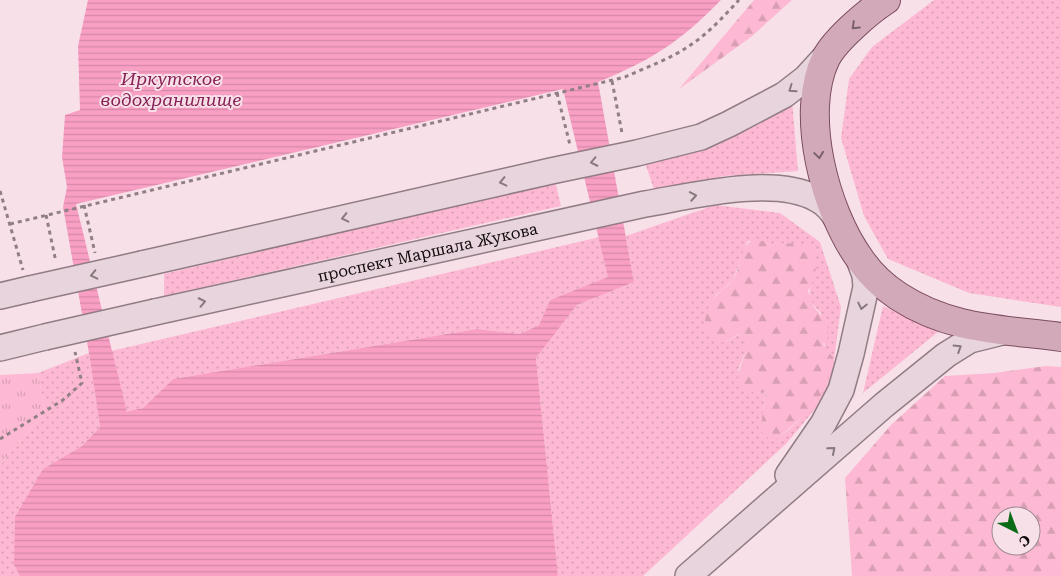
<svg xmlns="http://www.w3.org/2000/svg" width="1061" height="576" font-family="'Roboto Serif',serif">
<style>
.grass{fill:url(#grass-dots);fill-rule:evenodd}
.forest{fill:url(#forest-firs);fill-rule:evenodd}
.park{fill:url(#park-tufts)}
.water{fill:url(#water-rules);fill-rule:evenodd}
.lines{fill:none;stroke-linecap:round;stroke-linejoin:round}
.secondary-casing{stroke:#917c84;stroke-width:28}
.primary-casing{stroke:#7b4c5f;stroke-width:30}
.path{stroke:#907f85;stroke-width:3;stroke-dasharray:4 4;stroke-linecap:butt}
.secondary{stroke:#e8d4dc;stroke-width:25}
.primary{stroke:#d2a9b9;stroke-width:28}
.secondary-bridge-casing{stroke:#917c84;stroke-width:28;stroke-linecap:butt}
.secondary-bridge{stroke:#e8d4dc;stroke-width:25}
.oneway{stroke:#7b616b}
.oneway2{stroke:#87797e}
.labels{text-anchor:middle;stroke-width:4;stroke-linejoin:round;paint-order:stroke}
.street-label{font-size:16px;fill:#110a0c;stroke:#f8e0e9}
.water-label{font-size:18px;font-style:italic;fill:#872155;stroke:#f8e0e9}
</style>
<defs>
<pattern id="grass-dots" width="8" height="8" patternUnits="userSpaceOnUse" patternTransform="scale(1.25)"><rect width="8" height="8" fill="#fdb9d3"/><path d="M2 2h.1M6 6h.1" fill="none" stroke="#d89eb4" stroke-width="1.8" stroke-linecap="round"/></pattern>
<pattern id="forest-firs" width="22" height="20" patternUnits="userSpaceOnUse" patternTransform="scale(1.25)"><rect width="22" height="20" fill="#fdb9d3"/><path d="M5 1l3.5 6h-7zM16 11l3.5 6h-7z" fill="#d89eb4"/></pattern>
<pattern id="park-tufts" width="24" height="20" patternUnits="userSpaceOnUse" patternTransform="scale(1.25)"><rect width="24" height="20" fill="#fdb9d3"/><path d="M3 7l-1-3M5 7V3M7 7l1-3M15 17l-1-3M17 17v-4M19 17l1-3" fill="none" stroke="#d89eb4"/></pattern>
<pattern id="water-rules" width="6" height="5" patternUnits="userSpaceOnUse" patternTransform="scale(1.25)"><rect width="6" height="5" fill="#f99fc4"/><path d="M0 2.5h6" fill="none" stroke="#d488a7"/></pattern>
</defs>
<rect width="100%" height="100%" fill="#f8e0e9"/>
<!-- grass -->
<g class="grass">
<path d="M934 0H1061V307L969 293 888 259 864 216 841 138 849 79 872 47Z"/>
<path d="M792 100 798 171 724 176 654 189 645 163Z"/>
<path d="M555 181 561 206 164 296V274Z"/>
<path d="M715 205 780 213 820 242 841 307 832 376 820 403 787 443 643 576H558L536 358 577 305 634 282 626 236ZM748 241 763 242 771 245 778 243 814 259C819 281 797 292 821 313L828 375C823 400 797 424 778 438L762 417 766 392 758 393 738 370 747 348 748 339 741 334 724 342 711 304 715 296 733 280Z"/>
<path d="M600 237 609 277 550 300 539 325 520 334 477 329 173 379 143 408 127 413 111 351Z"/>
<path d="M883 306 938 332 863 393Z"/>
<path d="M89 353 100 427 82 446 43 469 14 565 20 576H0V465L45 411 38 373Z"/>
</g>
<!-- forest -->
<g class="forest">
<path d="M754 0H792L751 37 679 89Z"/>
<path d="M756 238 771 245 778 243 808 244 814 250 816 276 808 291 814 307 825 320 828 328V337L823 344 834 359 823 392 806 414 778 438 769 439 762 433V417L766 392C716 398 747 363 748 339L740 334 724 342 715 343 705 329C704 317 708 302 718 294 722 289 728 286 732 281 743 266 738 246 756 238Z"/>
<path d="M1046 366 1061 367V576H852L845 478 891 425 945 376 994 373ZM1001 516H1031V546H1001Z"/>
</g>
<!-- park -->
<path class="park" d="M38 373 45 411 0 465V375Z"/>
<!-- water -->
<path class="water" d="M88 0H721C680 42 652 60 598 82L634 282 577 305 536 358 558 576H20L14 565 15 517 43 469 82 446 100 427 89 353 63 207 67 187 62 157 65 115 80 110 78 46ZM563 89 608 277 550 300 539 325 520 334 477 329 173 379 143 408 127 412 76 204Z"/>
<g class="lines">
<!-- secondary casing -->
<g class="secondary-casing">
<g id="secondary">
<path d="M142 264 551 171 637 153 701 137 729 124 784 95 806 78 827 55"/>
<path d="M0 296 30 289"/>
<path id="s1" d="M155 312 645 204C692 196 774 175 817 199 827 204 833 212 838 221"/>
<path d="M0 348 45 337"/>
<path d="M788 475 823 424 841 390 851 354 866 287 865 275 859 259"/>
<path d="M688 576 884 405 946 355 970 340 1006 331"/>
</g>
</g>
<!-- primary casing -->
<g class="primary-casing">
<path id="primary" d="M886 0C869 11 835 40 826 58 799 113 825 211 860 259 870 274 883 286 898 296 950 330 1001 329 1061 337"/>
</g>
<!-- path -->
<g class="path">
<path d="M612 81 622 133"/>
<path d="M557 93 570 145"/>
<path d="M0 191 23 270"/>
<path d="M84 205 95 253"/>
<path d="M46 215 56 262"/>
<path d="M10 224 625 77C647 67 670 59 689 46 708 34 724 16 739 0"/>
<path d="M0 439 63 400 82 383 75 352"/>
</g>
<!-- secondary -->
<use href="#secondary" class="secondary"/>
<!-- primary -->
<use href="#primary" class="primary"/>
<!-- secondary-bridge casing -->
<g class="secondary-bridge-casing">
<g id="secondary-bridge">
<path d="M30 289 142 264"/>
<path d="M45 337 155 312"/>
</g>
</g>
<!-- secondary-bridge -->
<use href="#secondary-bridge" class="secondary-bridge"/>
</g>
<!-- one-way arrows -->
<defs><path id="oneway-chevron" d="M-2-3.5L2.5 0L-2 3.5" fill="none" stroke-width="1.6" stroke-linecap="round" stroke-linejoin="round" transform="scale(1.25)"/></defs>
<g class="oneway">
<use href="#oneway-chevron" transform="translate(855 26) rotate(136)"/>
<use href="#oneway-chevron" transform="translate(819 155) rotate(82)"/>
</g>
<g class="oneway2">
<use href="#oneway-chevron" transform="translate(792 89) rotate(145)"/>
<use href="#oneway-chevron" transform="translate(594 162) rotate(168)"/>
<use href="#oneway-chevron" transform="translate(503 182) rotate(167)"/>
<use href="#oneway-chevron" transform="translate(693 196) rotate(-10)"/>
<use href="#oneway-chevron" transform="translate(345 218) rotate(167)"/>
<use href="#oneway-chevron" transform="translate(94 275) rotate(167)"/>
<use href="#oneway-chevron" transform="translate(202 302) rotate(-12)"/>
<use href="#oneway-chevron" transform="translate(862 306) rotate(102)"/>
<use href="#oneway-chevron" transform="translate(958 348) rotate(-32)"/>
<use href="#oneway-chevron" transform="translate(832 450) rotate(-41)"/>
</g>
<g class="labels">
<!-- street labels -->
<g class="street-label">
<text dy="6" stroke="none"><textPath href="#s1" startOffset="279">проспект Маршала Жукова</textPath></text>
</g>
<!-- water labels -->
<g class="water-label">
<text x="171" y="85">Иркутское<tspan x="171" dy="21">водохранилище</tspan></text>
</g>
</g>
<!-- north arrow -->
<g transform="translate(1016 531) rotate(138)"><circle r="24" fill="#f8e0e9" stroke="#9c8a91"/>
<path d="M0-4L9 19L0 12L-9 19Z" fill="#0c6b17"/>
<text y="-8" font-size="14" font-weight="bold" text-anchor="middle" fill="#110a0c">С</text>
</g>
</svg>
